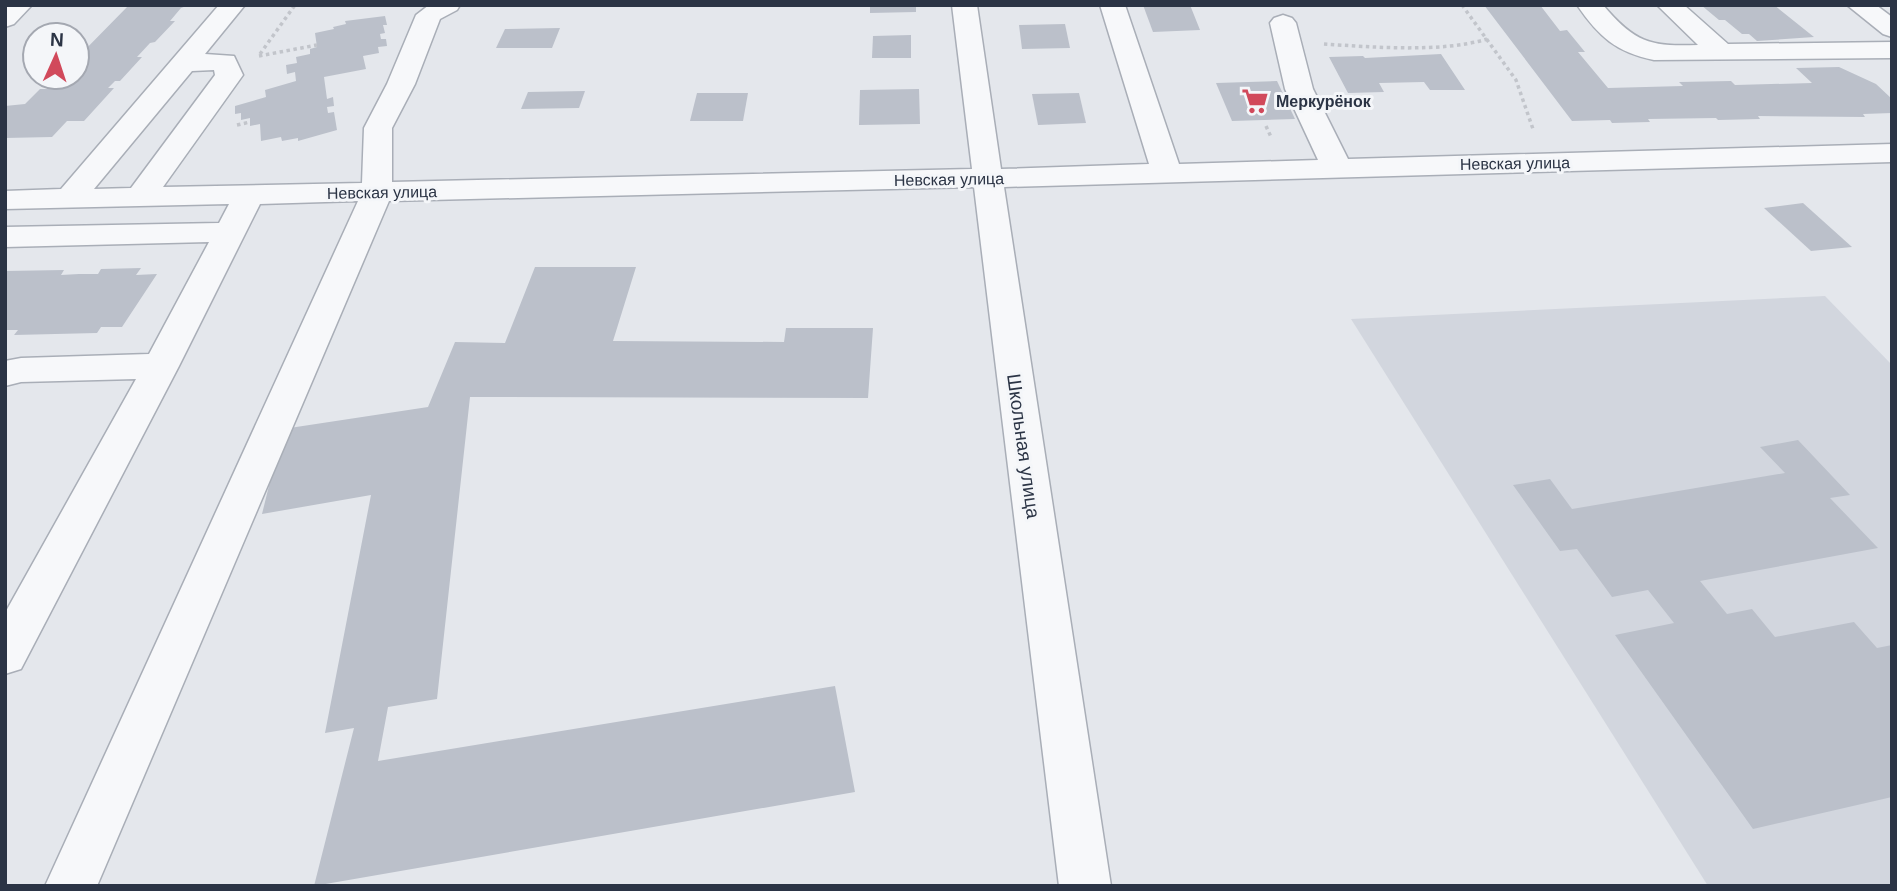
<svg xmlns="http://www.w3.org/2000/svg" width="1897" height="891" font-family="Helvetica,sans-serif">
<style>
.built{fill:#d2d6de}
.building{fill:#bbc0ca}
.lines{fill:none;stroke-linecap:round;stroke-linejoin:round}
.minor-casing{stroke:#a9aeb7;stroke-width:3}
.path{stroke:#c2c5cb;stroke-width:3.5;stroke-dasharray:3.5 3.5;stroke-linecap:butt}
.minor{fill:#f7f8fa;fill-rule:evenodd}
.labels{text-anchor:middle;stroke-width:6;stroke-linejoin:round;paint-order:stroke}
.far-poi-label{font-size:16px;font-weight:bold;fill:#2b3445;stroke:#f4f6f9;text-anchor:start}
.far-street-label{font-size:16px;fill:#2b3445;stroke:#f4f6f9}
.street-label{font-size:19px;fill:#2b3445;stroke:#f4f6f9}
</style>
<rect width="100%" height="100%" fill="#e4e7ec"/>
<!-- built -->
<path class="built" d="M1825 296 1892 365V886H1708L1351 319Z"/>
<!-- building -->
<g class="building">
<path d="M129 5H189L181 8 170 21H175L155 42 150 43 137 57H142L120 81H115L108 88H114L84 121H67L52 137 5 138V106L25 104 40 89H47L59 77H77V58Z"/>
<path d="M870 5H916V12L870 13Z"/>
<path d="M1143 5H1190L1200 30 1153 32Z"/>
<path d="M1484 5H1540L1560 31 1567 30 1585 52H1578L1608 88 1683 86 1679 82 1731 81 1735 85 1812 83 1796 68 1839 67 1876 84 1892 99V113L1863 114 1865 117 1758 116 1760 119 1718 120 1716 118 1648 119 1650 122 1612 123 1610 120 1572 121Z"/>
<path d="M1701 5H1774L1814 37 1757 41 1749 34H1742L1725 20H1719Z"/>
<path d="M385 16 387 25H383L385 33 380 34 381 39H386L387 46 378 47 379 53 363 56 366 69 324 77 327 99 333 97 334 106 327 107 328 113 334 112 337 130 298 141V138L282 141 281 137 261 141 260 124 250 126V118L241 120V113L235 114V106L266 97 265 90 296 81 295 72 287 74 286 65 297 63 296 57 310 54V49L317 47 315 33 334 29 333 27 346 24 345 21Z"/>
<path d="M1065 24 1070 48 1022 49 1019 25Z"/>
<path d="M560 28 552 48H496L505 29Z"/>
<path d="M911 35V58H872L873 36Z"/>
<path d="M1441 54 1465 90H1430L1424 82 1379 83 1384 92 1348 93 1329 57 1363 56 1365 58Z"/>
<path d="M1277 81 1295 119 1232 121 1216 83Z"/>
<path d="M919 89 920 124 859 125 860 90Z"/>
<path d="M585 91 579 108 521 109 528 92Z"/>
<path d="M697 93H748L743 121H690Z"/>
<path d="M1079 93 1086 123 1038 125 1032 94Z"/>
<path d="M1803 203 1852 247 1811 251 1764 208Z"/>
<path d="M535 267H636L613 341 784 342 786 328H873L868 398 470 397 437 699 388 707 378 761 835 686 855 792 314 886 354 728 325 733 371 495 262 514 283 429 428 407 455 342 505 343Z"/>
<path d="M141 268 136 275 157 274 122 327H101L97 333 14 335 18 330H5V271L64 270 61 275 79 274H98L101 269Z"/>
<path d="M1798 440 1850 495 1830 498 1878 548 1700 581 1727 614 1752 609 1775 637 1854 622 1877 648 1892 645V797L1753 829 1615 635 1674 623 1648 590 1612 597 1577 549 1560 551 1513 485 1550 479 1572 509 1785 473 1760 447Z"/>
</g>
<g class="lines">
<!-- minor casing -->
<g class="minor-casing">
<g id="minor">
<path d="M5 5H32L14 24 5 27Z"/>
<path d="M219 5H245L205 54 234 56 243 75 163 187 362 183 364 128 387 84 416 15 429 5H460L457 10 440 19 415 84 392 128V182L972 169 952 5H977L1001 169 1149 164 1100 5H1125L1179 164 1318 160 1285 89 1270 23 1274 18 1283 15 1292 18 1296 23 1313 89 1348 159 1892 144V162L1004 187 1111 886H1059L974 187 389 201 97 886H45L358 201 260 204 179 366 21 669 5 674V613L136 379 21 382 5 386V361L21 358 149 354 209 242 5 247V227L219 223 229 204 5 209V191L61 189ZM214 70 215 75 131 188 94 189 192 71Z"/>
<path d="M1577 5H1603C1634 42 1650 47 1698 45L1657 5H1684L1728 44 1892 42V58L1654 60C1616 52 1599 37 1577 5Z"/>
<path d="M1847 5H1876L1892 17V37L1883 34Z"/>
</g>
</g>
<!-- path -->
<g class="path">
<path d="M1462 5 1516 80 1533 129"/>
<path d="M1324 44C1371 47 1442 53 1487 39"/>
<path d="M260 54 295 5"/>
<path d="M259 56 317 45"/>
<path d="M237 125 250 122"/>
<path d="M1266 126 1271 137"/>
</g>
<!-- minor -->
<use href="#minor" class="minor"/>
</g>
<!-- icons -->
<defs>
<g id="supermarket-bare" transform="scale(2.1)"><path d="M-6-5.5h2.5l.6 2H6L4.5 2H-2.5L-4.4-4H-6ZM-1.5 3.2a1.3 1.3 0 1 0 .1 0ZM3 3.2a1.3 1.3 0 1 0 .1 0Z" fill="#d1495b" stroke="#f4f6f9" stroke-width="2.5" paint-order="stroke"/></g>
</defs>
<g fill-rule="evenodd">
<use href="#supermarket-bare" x="1255" y="101"/>
</g>
<g class="labels">
<!-- far-poi labels -->
<g class="far-poi-label">
<text x="1276" y="107">Меркурёнок</text>
</g>
<!-- far-street labels -->
<g class="far-street-label">
<text transform="translate(1515 163) rotate(-1)" y="6">Невская улица</text>
<text transform="translate(949 179) rotate(-1)" y="6">Невская улица</text>
<text transform="translate(382 192) rotate(-1)" y="6">Невская улица</text>
</g>
<!-- street labels -->
<g class="street-label">
<text transform="translate(1024 446) rotate(82)" y="7">Школьная улица</text>
</g>
</g>
<!-- border -->
<rect width="1897" height="891" fill="none" stroke="#2b3445" stroke-width="14"/>
<!-- north arrow -->
<g transform="translate(56 56) rotate(3)"><circle r="33" fill="#f4f6f9" stroke="#a4a8b1" stroke-width="2"/>
<path d="M0-5L12 26L0 18L-12 26Z" fill="#d1495b"/>
<text y="-10" font-size="19" font-weight="bold" text-anchor="middle" fill="#2b3445">N</text>
</g>
</svg>
